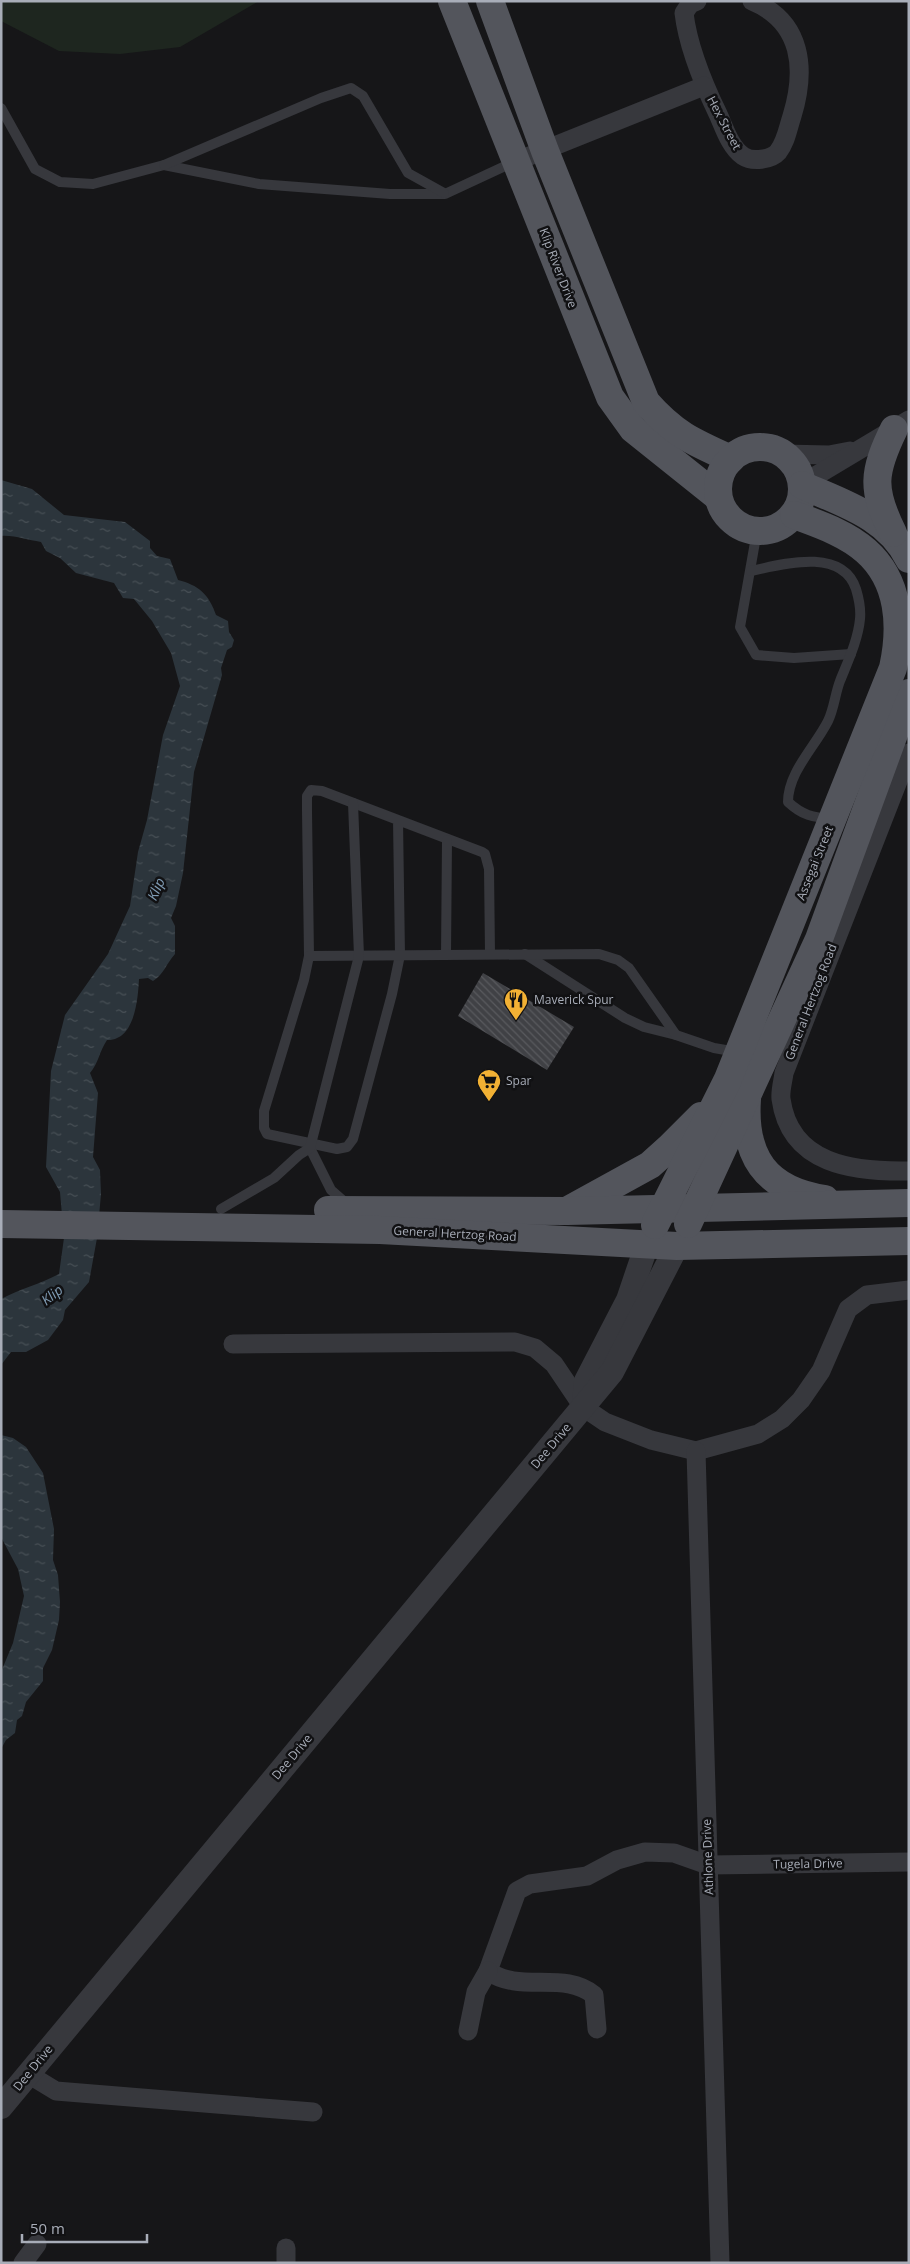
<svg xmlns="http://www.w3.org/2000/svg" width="910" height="2264" font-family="'Open Sans',sans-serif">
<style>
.pitch{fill:#1e261f}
.water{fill:url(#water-ripples)}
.building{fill:url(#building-back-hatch)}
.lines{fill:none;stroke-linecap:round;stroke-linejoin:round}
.service{stroke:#37383d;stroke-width:10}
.minor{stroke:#37383d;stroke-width:19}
.tertiary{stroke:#37383d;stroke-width:24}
.primary{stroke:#53555c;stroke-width:28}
.labels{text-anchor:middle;stroke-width:5;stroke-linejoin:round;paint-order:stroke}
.street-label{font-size:12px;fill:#a8adb8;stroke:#111113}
.poi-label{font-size:12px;fill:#a8adb8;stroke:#111113;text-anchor:start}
.water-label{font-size:14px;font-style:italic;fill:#7f9bb3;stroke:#111113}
</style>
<defs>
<pattern id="water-ripples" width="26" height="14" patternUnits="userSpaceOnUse" patternTransform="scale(1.25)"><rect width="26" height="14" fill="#2c353c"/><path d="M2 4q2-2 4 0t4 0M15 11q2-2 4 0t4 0" fill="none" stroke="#485056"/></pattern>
<pattern id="building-back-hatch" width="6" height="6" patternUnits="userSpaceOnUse" patternTransform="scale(1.25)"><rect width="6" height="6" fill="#404145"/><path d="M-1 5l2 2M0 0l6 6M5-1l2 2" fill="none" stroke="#595a5e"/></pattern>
</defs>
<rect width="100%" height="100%" fill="#161618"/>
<!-- pitch -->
<path class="pitch" d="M1 1H259L180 47 120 54 59 51 1 21Z"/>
<!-- water -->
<g class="water">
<path d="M1 480 32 489 64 515 125 522 150 541V548L157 556 170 559 178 580C198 585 209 594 216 615L228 621 229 632 234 640 232 647 227 650 221 668 222 675 194 772 183 873 176 906 171 918 175 926V954C166 964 164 974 153 981L148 978 139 979C138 998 135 1041 107 1040 99 1052 99 1062 90 1073L98 1093 93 1157 100 1170 101 1194 97 1238 89 1282 65 1310 63 1320 48 1340 26 1352H11L1 1365V1299C20 1289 40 1284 59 1274L64 1238 60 1192 46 1167 51 1071 65 1015 108 954 130 906 138 852 147 820 163 735 180 686 171 653 152 621 134 599 123 598 114 583 76 573 60 558 46 551 41 542C27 540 15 535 1 536Z"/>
<path d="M1 1435 13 1438 26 1447 43 1473 54 1529 53 1560 58 1575 60 1602 59 1620 52 1650 43 1668V1681L26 1702 22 1716 17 1720 15 1733 6 1740 1 1749V1672L13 1643 24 1596 18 1569 1 1537Z"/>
</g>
<!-- building -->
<path class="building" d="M483 973 574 1027 547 1070 458 1016Z"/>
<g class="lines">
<!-- service -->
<g class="service">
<path d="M1 108 35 169 60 182 93 184 164 165 259 184 390 194H445L516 161"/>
<path d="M164 165 321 98 351 88 363 96 408 173 444 193"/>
<path d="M757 531 740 627 756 655 794 658 851 654"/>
<path d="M751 571C783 564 842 547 856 589 859 599 861 609 860 619 858 640 848 661 840 681 835 694 834 709 828 721 815 747 788 772 788 802 802 815 813 818 831 818"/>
<path d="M398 820 400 955 392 994 353 1139 347 1147 337 1149 267 1134 264 1128V1111L304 980 309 956 307 811V796L311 790 322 791 482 852 485 854 489 869 490 954"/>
<path d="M525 954 625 1018 644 1027 676 1035"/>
<path d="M446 955 447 840"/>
<path d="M309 956 599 954 618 960 629 968 676 1035 714 1048 737 1052"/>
<path d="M310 1148 331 1190 347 1204"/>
<path d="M221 1209 274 1178 299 1155 310 1148 359 956 353 803"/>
</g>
<!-- minor -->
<g class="minor">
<path d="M697 1 690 4 684 13C688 47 703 83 718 114 724 127 730 147 743 156 752 162 771 160 778 152 786 142 788 128 792 116 806 70 803 22 752 1"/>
<path d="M517 161 704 86"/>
<path d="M783 454 829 455 850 451"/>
<path d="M802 484 909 420"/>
<path d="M909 753 784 1073C783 1081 780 1091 781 1099 790 1165 854 1172 909 1171"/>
<path d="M233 1344 515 1342 535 1348 554 1364 583 1407 605 1422 651 1440 696 1451 758 1434 782 1419 801 1400 821 1371 848 1309 867 1295 909 1290"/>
<path d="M696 1451 720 2263"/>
<path d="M597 2029 594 1995C564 1970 520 1994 488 1971L517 1891 530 1884 587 1876 617 1860 645 1852 674 1853 708 1865 909 1862"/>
<path d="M468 2031 476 1992 488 1971"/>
<path d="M28 2074 56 2091 313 2112"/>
<path d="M286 2248V2263"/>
<path d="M23 2263 37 2244"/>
</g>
<!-- tertiary -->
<g class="tertiary">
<path d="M584 1403 586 1381 628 1300 647 1244"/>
<path d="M1 2107 612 1372 677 1246"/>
</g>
<!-- primary -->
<g class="primary">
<path d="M452 1 610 397 633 429 718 497"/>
<path d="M490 1 545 151 646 402C674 434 693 442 731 459"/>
<circle cx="760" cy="489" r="42"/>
<path d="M802 485C842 503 888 516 909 559"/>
<path d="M893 533C871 489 873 472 894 429"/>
<path d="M747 1099C743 1157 766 1190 825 1199"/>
<path d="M570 1209 650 1165 670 1147 701 1116"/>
<path d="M328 1210 567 1211 909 1203"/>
<path d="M1 1224 380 1230 677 1246 909 1241"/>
<path d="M688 1224 819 939 909 693"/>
<path d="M655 1225 728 1079 893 668C902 627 900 581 866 551 846 533 818 524 794 515"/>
</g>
</g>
<!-- icons -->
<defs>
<g id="restaurant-pin" transform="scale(1.25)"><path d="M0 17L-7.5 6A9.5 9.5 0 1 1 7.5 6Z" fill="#f2b134" stroke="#111113"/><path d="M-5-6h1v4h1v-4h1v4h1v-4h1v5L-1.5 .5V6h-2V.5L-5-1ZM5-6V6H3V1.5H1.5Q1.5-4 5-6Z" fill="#111"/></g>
<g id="supermarket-pin" transform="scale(1.25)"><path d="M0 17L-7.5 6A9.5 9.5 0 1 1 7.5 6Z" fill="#f2b134" stroke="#111113"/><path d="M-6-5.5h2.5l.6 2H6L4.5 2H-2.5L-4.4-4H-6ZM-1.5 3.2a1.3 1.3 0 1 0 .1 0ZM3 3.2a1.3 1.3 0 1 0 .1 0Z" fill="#111"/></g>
</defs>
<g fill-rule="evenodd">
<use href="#restaurant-pin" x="516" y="1000"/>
<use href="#supermarket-pin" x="489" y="1081"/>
</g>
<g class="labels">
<!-- street labels -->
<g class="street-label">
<text transform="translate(724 123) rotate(62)" y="4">Hex Street</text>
<text transform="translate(558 268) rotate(69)" y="4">Klip River Drive</text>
<text transform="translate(815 863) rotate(-68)" y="4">Assegai Street</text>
<text transform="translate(811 1002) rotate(-69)" y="4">General Hertzog Road</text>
<text transform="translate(455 1234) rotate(3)" y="4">General Hertzog Road</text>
<text transform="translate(551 1446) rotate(-50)" y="4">Dee Drive</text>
<text transform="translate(292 1757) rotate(-50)" y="4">Dee Drive</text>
<text transform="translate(708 1857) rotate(-92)" y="4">Athlone Drive</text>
<text transform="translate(808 1864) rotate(-1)" y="4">Tugela Drive</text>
<text transform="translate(33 2068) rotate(-51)" y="4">Dee Drive</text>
</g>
<!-- poi labels -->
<g class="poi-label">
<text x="534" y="1004">Maverick Spur</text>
<text x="506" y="1085">Spar</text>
</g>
<!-- water labels -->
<g class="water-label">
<text transform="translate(156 889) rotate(-66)" y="5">Klip</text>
<text transform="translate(52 1295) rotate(-39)" y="5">Klip</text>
</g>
</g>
<!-- border -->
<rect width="910" height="2264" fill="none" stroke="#a8adb8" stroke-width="5"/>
<!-- scale -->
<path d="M22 2234v8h125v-8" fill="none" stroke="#a8adb8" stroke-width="2.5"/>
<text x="30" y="2234" font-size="15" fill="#a8adb8" stroke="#111113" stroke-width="4" paint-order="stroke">50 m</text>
</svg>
